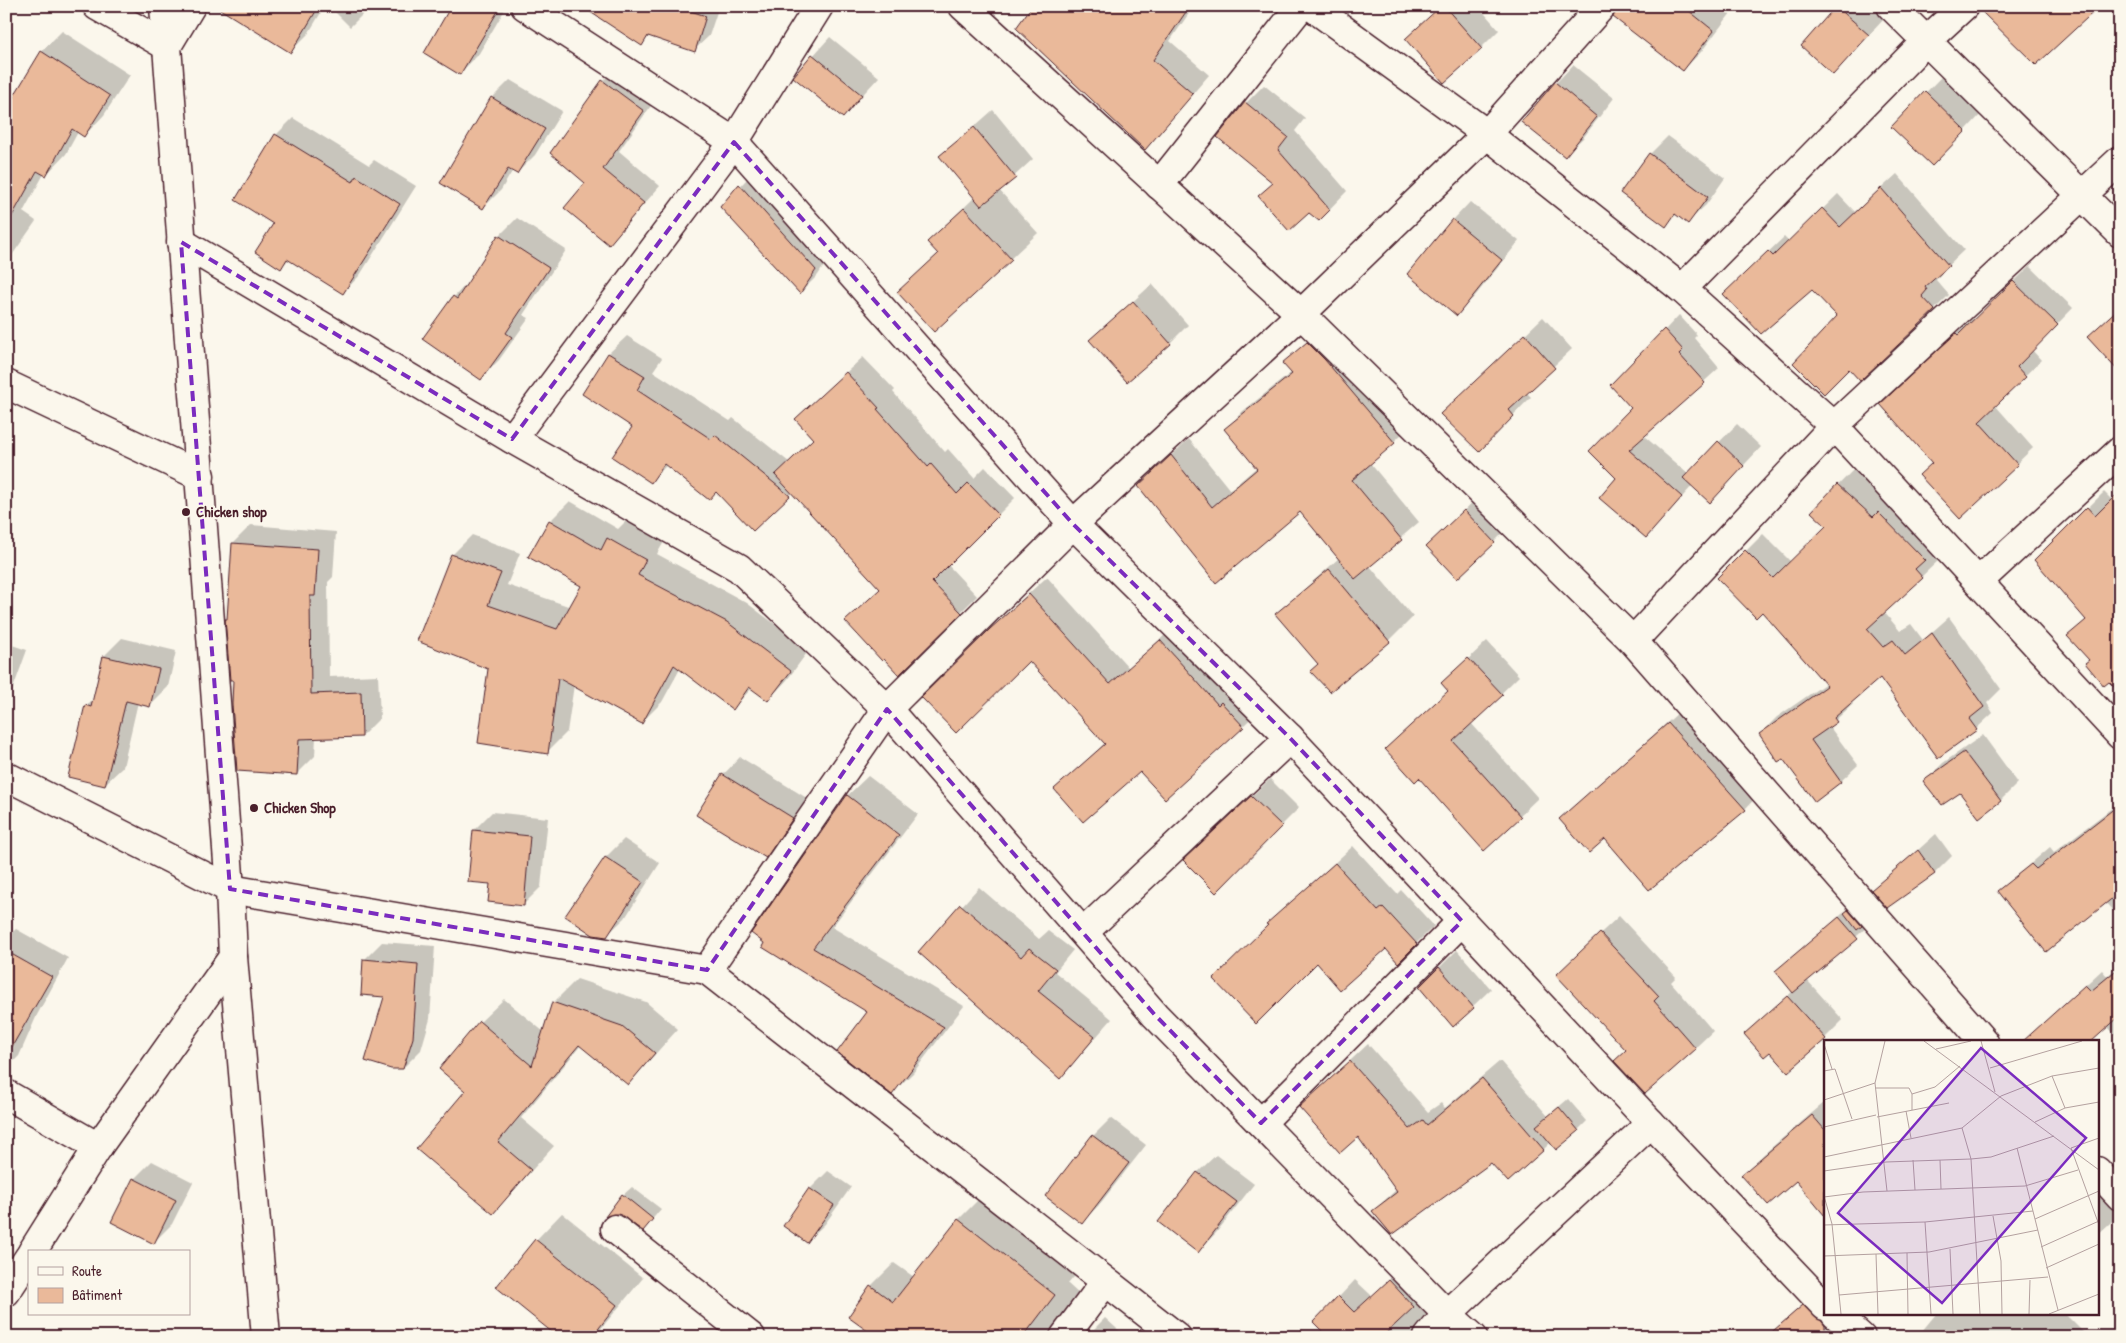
<svg xmlns="http://www.w3.org/2000/svg" width="2126" height="1343" font-family="'Patrick Hand',sans-serif">
<style>
.shadow{fill:#0003}
.building{fill:#eab99a;stroke:#4a1f2b}
.lines{fill:none;stroke-linecap:round;stroke-linejoin:round}
.street-casing{stroke:#4a1f2b;stroke-width:31}
.street{stroke:#fbf7ec;stroke-width:28}
.marked{fill:none;stroke:#7b2cbf;stroke-width:4;stroke-dasharray:10 6;stroke-linejoin:round}
.poi-dot{fill:#4a1f2b;stroke:#fbf7ec;stroke-width:2}
.labels{text-anchor:middle;stroke-width:4.5;stroke-linejoin:round;paint-order:stroke}
.poi-label{font-size:15px;font-weight:bold;fill:#4a1f2b;stroke:#fbf7ec;text-anchor:start}
.inset-road{fill:none;stroke:#b4a19f;stroke-width:1}
.view{fill:#7b2cbf;fill-opacity:0.15;stroke:#7b2cbf;stroke-width:2.5}
.inset-edge{fill:none;stroke:#4a1f2b;stroke-width:2.5}
</style>
<rect width="100%" height="100%" fill="#fbf7ec"/>
<filter id="ink" filterUnits="userSpaceOnUse"><feTurbulence type="fractalNoise" baseFrequency=".02" numOctaves="2"/><feDisplacementMap in="SourceGraphic" scale="10" xChannelSelector="R" yChannelSelector="G"/><feConvolveMatrix kernelMatrix="1 2 1 2 8 2 1 2 1" color-interpolation-filters="sRGB"/></filter>
<g filter="url(#ink)">
<!-- shadow -->
<g class="shadow">
<path d="M238 6H325L308 34 291 51Z"/>
<path d="M329 6H371L350 27Z"/>
<path d="M452 6H507L478 55 460 73Z"/>
<path d="M606 6H719L709 36 694 50 650 35 642 44Z"/>
<path d="M1034 6H1194L1170 41 1209 75 1145 149Z"/>
<path d="M1441 6H1478L1499 30 1481 48 1407 39Z"/>
<path d="M1625 6H1723L1731 13 1701 52 1683 70Z"/>
<path d="M1838 6H1874L1886 17 1833 73 1803 45Z"/>
<path d="M62 31 130 75 104 115 84 136 78 132 66 154 46 175 44 174 23 212 36 221 6 264V115L42 51Z"/>
<path d="M830 37 879 77 843 116 795 76Z"/>
<path d="M619 64 660 93 619 151 660 186 609 244 587 183 603 81Z"/>
<path d="M1573 65 1614 98 1583 138 1565 155 1556 83Z"/>
<path d="M1944 74 1983 112 1950 147 1892 127Z"/>
<path d="M510 80 562 111 535 155 517 173 513 170 501 190 483 208 492 98Z"/>
<path d="M1264 85 1305 118 1295 131 1347 191 1319 220 1309 211 1260 196 1274 182 1246 103Z"/>
<path d="M993 110 1033 159 999 190 1038 233 934 330 898 292 939 253 928 242 975 197 941 156Z"/>
<path d="M293 118 369 165 374 160 416 186 360 275 343 293 289 259 281 267 275 223 276 135Z"/>
<path d="M1668 136 1725 178 1706 205 1688 222 1677 214 1665 225 1650 154Z"/>
<path d="M758 167 833 252 818 275 800 293 721 207Z"/>
<path d="M1897 174 1964 250 1940 273 1941 274 1936 280 1949 295 1934 310 1839 316 1812 289 1740 279 1784 237 1789 242 1838 194 1855 212Z"/>
<path d="M1470 202 1519 241 1475 296 1457 314 1408 274 1453 220Z"/>
<path d="M517 218 566 250 523 315 529 318 499 360 481 378 424 339 454 297 470 280 499 236Z"/>
<path d="M2030 266 2073 308 2032 350 2041 360 1995 405 2033 448 1960 518 1898 388 1973 318 1975 320Z"/>
<path d="M1152 284 1188 325 1170 343 1091 340Z"/>
<path d="M1679 315 1697 335 1694 338 1719 368 1644 436 1688 474 1737 424 1761 447 1727 483 1693 485 1646 537 1618 478 1633 408 1665 330Z"/>
<path d="M1543 317 1572 349 1526 392 1531 397 1479 450 1460 397Z"/>
<path d="M1325 325 1412 425 1370 463 1419 522 1369 565 1413 617 1389 641 1319 664 1277 614 1339 558 1300 510 1216 581 1139 486 1189 439 1230 490 1257 467 1226 429 1243 411 1292 372 1284 363Z"/>
<path d="M627 336 662 358 653 371 730 421 733 418 789 462 814 438 813 403 863 357 895 390 893 392 945 452 948 449 974 478 985 467 1015 498 948 565 977 596 899 673 847 621 881 588 792 492 753 529 716 491 667 465 651 481 634 426 583 393 609 353Z"/>
<path d="M6 414 10 415 6 423Z"/>
<path d="M1855 468 1939 560 1884 612 1900 631 1911 624 1923 640 1949 617 2001 689 1987 703 1993 713 1976 729 1880 676 1851 701 1853 704 1829 726 1858 765 1841 781 1815 800 1783 757 1760 734 1777 717 1826 683 1762 610 1719 578 1763 534 1791 562 1827 525 1812 512Z"/>
<path d="M2104 492 2112 500 2120 579 2035 560Z"/>
<path d="M1482 493 1512 524 1494 542 1445 529Z"/>
<path d="M570 501 618 529 628 519 665 540 657 554 747 603 809 650 787 680 768 700 752 688 733 708 680 669 662 702 642 722 574 685 567 732 547 752 489 669 418 640 453 554 472 535 520 553 507 585 571 607 583 585 550 521Z"/>
<path d="M251 525 336 532 333 577 328 582 329 677 378 675 380 718 362 736 316 737 315 756 297 774 235 679 227 619 233 543Z"/>
<path d="M1047 577 1129 668 1178 623 1261 709 1243 726 1141 770 1056 789 1105 743 1029 659 923 697 1009 611Z"/>
<path d="M122 638 176 651 168 687 150 705 138 702 123 767 105 784 86 706 95 697 104 656Z"/>
<path d="M1487 641 1519 676 1471 723 1538 798 1484 849 1419 777 1386 749 1449 690 1461 666Z"/>
<path d="M6 643 27 650 6 708Z"/>
<path d="M1690 702 1766 787 1745 809 1605 837 1561 819Z"/>
<path d="M1983 735 2018 783 2001 800 1925 781 1943 763Z"/>
<path d="M740 757 810 800 783 838 765 856 723 775Z"/>
<path d="M868 776 918 814 832 927 964 1006 913 1073 892 1093 869 1012 765 943 847 796Z"/>
<path d="M1270 779 1299 808 1216 891 1202 843Z"/>
<path d="M2120 802V919L2105 902 1998 892 2050 847 2054 852Z"/>
<path d="M492 812 548 818 541 887 523 905 491 883 474 830Z"/>
<path d="M1936 834 1952 856 1934 874 1873 890Z"/>
<path d="M624 839 660 863 625 918 606 936 567 916 606 857Z"/>
<path d="M1353 846 1397 894 1401 890 1434 926 1398 961 1386 947 1317 961 1268 924Z"/>
<path d="M979 887 1039 939 1048 931 1073 950 1055 972 1112 1019 1060 1078 920 952Z"/>
<path d="M1858 900 1875 920 1807 980 1843 1020 1825 1038 1770 1050 1746 1034 1793 991 1776 972Z"/>
<path d="M1619 916 1676 977 1671 982 1713 1031 1695 1048 1627 1049 1575 957Z"/>
<path d="M16 929 68 958 37 1015 19 1056 6 1069V938Z"/>
<path d="M382 942 435 946 430 1019 421 1050 403 1068 386 996 364 960Z"/>
<path d="M1457 950 1491 989 1453 1025 1420 987Z"/>
<path d="M2120 966V1040L2107 1026 2039 1028 2102 970 2107 976Z"/>
<path d="M577 979 646 1002 678 1029 628 1084 581 1045 521 1118 554 1146 493 1213 466 1091 480 1022 504 999 544 1032 553 1003Z"/>
<path d="M1368 1044 1428 1112 1441 1103 1445 1108 1500 1061 1548 1116 1568 1099 1587 1121 1578 1130 1551 1142 1543 1150 1491 1161 1373 1211 1397 1189 1358 1136 1301 1107Z"/>
<path d="M1825 1102V1214L1797 1180 1743 1175 1764 1154Z"/>
<path d="M1111 1118 1146 1145 1099 1205 1081 1223 1047 1196 1093 1136Z"/>
<path d="M1216 1155 1254 1184 1216 1233 1198 1251 1160 1222 1198 1172Z"/>
<path d="M152 1161 193 1182 172 1224 154 1242 134 1179Z"/>
<path d="M2097 1161 2120 1184V1214L2097 1235Z"/>
<path d="M828 1171 851 1187 825 1224 807 1241 784 1226 810 1189Z"/>
<path d="M632 1187 661 1209 643 1230 623 1195Z"/>
<path d="M982 1196 1078 1272 1068 1284 1080 1295 1085 1330 1094 1329 1105 1318 1126 1337H878L871 1286 894 1263 914 1277 958 1220Z"/>
<path d="M562 1213 643 1278 594 1337H560L536 1240Z"/>
<path d="M1406 1264 1442 1336H1451L1460 1328 1470 1337H1330L1339 1297 1355 1280 1372 1296Z"/>
<path d="M1821 1288 1843 1314 1826 1332 1820 1337 1769 1335Z"/>
<path d="M1936 1314H2065L2088 1337H1917Z"/>
<path d="M30 1332 37 1337H25Z"/>
</g>
<!-- building -->
<g class="building">
<path d="M215 6H319L291 53Z"/>
<path d="M451 6H501L460 75 424 53Z"/>
<path d="M581 6H675L706 16 695 52 648 36 642 46Z"/>
<path d="M1032 6H1190L1153 60 1193 94 1145 150 1016 28Z"/>
<path d="M1441 6H1444L1482 49 1444 83 1405 39Z"/>
<path d="M1617 6H1683L1714 31 1683 71 1613 17Z"/>
<path d="M1836 6 1869 35 1833 75 1801 46Z"/>
<path d="M1979 6H2100L2036 65 1979 9Z"/>
<path d="M41 51 110 96 84 137 72 129 46 176 37 171 6 227V109Z"/>
<path d="M812 54 862 95 843 118 793 77Z"/>
<path d="M602 80 644 111 603 169 644 203 609 245 564 208 585 183 550 153Z"/>
<path d="M1555 82 1597 117 1565 157 1521 122Z"/>
<path d="M1925 91 1966 131 1932 166 1891 127Z"/>
<path d="M491 97 545 129 517 174 508 169 483 209 440 183Z"/>
<path d="M1245 102 1288 137 1278 150 1330 210 1319 221 1309 213 1289 231 1258 196 1273 183 1217 137Z"/>
<path d="M974 127 1016 178 981 206 939 156Z"/>
<path d="M275 134 353 182 356 176 400 204 343 294 287 259 281 269 255 252 273 224 235 200Z"/>
<path d="M1649 153 1708 197 1688 224 1675 214 1666 227 1620 193Z"/>
<path d="M739 184 816 270 800 294 720 207Z"/>
<path d="M1881 188 1949 266 1925 287 1927 290 1922 296 1935 310 1860 381 1849 369 1824 394 1793 363 1837 316 1812 290 1761 334 1723 294 1768 251 1773 256 1822 208 1840 227Z"/>
<path d="M964 208 1012 260 934 332 897 292 938 254 927 242Z"/>
<path d="M1452 219 1502 260 1457 316 1407 274Z"/>
<path d="M498 235 549 268 506 333 512 337 481 380 422 339 453 296 457 299Z"/>
<path d="M2013 281 2058 325 2017 367 2026 377 1979 422 2018 465 1960 519 1919 475 1932 463 1880 404 1956 333 1958 335Z"/>
<path d="M1133 301 1171 344 1127 382 1089 340Z"/>
<path d="M2120 307V373L2087 337Z"/>
<path d="M1664 329 1683 350 1679 354 1705 383 1629 450 1682 497 1646 538 1599 498 1616 478 1589 451 1631 408 1610 385Z"/>
<path d="M1525 334 1555 368 1509 410 1514 416 1479 452 1440 414Z"/>
<path d="M1307 342 1325 360 1395 443 1352 480 1402 540 1355 579 1300 512 1216 583 1138 486 1171 455 1212 507 1257 469 1224 429 1292 374 1282 363Z"/>
<path d="M608 353 645 376 637 390 711 439 715 435 790 496 753 531 716 492 709 500 664 464 651 483 612 457 632 427 582 394Z"/>
<path d="M846 372 879 408 877 409 928 467 931 464 957 494 968 483 999 515 932 582 962 613 899 675 884 659 882 661 845 621 880 589 775 475 813 439 795 419Z"/>
<path d="M1718 441 1744 466 1710 503 1683 478Z"/>
<path d="M1837 484 1873 517 1878 512 1925 560 1915 569 1923 578 1867 629 1883 647 1893 640 1905 655 1932 633 1984 707 1969 719 1977 730 1938 758 1880 678 1834 718 1837 722 1811 740 1841 782 1815 802 1783 759 1778 762 1759 734 1827 686 1762 612 1756 618 1717 578 1745 550 1773 578 1826 526 1811 512Z"/>
<path d="M2120 491V693L2109 682 2104 686 2085 663 2089 660 2067 636 2086 620 2034 560 2087 507 2095 516Z"/>
<path d="M1464 510 1495 543 1457 579 1426 546Z"/>
<path d="M549 520 601 550 607 538 646 560 638 575 727 622 791 671 768 701 749 687 733 710 674 665 642 724 558 678 548 754 478 743 488 669 417 641 451 554 501 573 488 605 557 629 581 586 528 557Z"/>
<path d="M232 543 318 549 315 596H310L311 694 361 692 362 737 299 739 297 775 237 771 232 704 233 680H230L225 619H227Z"/>
<path d="M1329 569 1390 642 1330 692 1310 671 1318 664 1275 614Z"/>
<path d="M1029 594 1110 684 1160 640 1218 705 1221 702 1244 727 1165 799 1140 772 1083 822 1054 789 1105 744 1029 661 956 733 921 697 990 629Z"/>
<path d="M103 656 159 669 150 707 126 701 105 786 68 777 85 705 91 707Z"/>
<path d="M1468 658 1503 695 1453 741 1521 817 1484 851 1419 778 1415 782 1385 749 1448 691 1441 683Z"/>
<path d="M1668 723 1746 810 1649 890 1605 839 1589 853 1559 819Z"/>
<path d="M1964 752 2001 801 1979 818 1960 793 1942 805 1923 781Z"/>
<path d="M722 774 793 818 766 858 696 815Z"/>
<path d="M847 795 899 835 813 948 944 1027 892 1095 837 1052 867 1012 762 947 764 943 751 933Z"/>
<path d="M1251 796 1282 826 1216 893 1183 860Z"/>
<path d="M2120 804V892L2046 952 1997 891 2031 864 2036 869Z"/>
<path d="M473 830 530 836 524 906 488 902 490 884 468 882Z"/>
<path d="M1918 850 1935 874 1887 908 1871 890Z"/>
<path d="M605 857 643 882 607 937 593 935 565 916Z"/>
<path d="M1335 863 1378 911 1383 907 1417 944 1398 963 1386 949 1340 990 1317 963 1256 1024 1213 979 1268 925 1266 924Z"/>
<path d="M960 904 1021 957 1029 948 1056 969 1038 991 1095 1037 1060 1079 918 952Z"/>
<path d="M1848 910 1862 926 1857 930 1844 913Z"/>
<path d="M1839 917 1858 939 1793 993 1775 971Z"/>
<path d="M1600 933 1659 996 1654 1001 1696 1049 1645 1094 1614 1061 1626 1050 1556 975Z"/>
<path d="M6 951 52 977 6 1057Z"/>
<path d="M363 959 418 964 413 1038 403 1069H391L365 1061 384 997 361 995Z"/>
<path d="M1439 967 1474 1008 1453 1027 1419 987Z"/>
<path d="M2120 967V1016L2091 1042H2022L2085 985 2091 991Z"/>
<path d="M1787 996 1826 1039 1788 1072 1770 1052 1764 1057 1744 1034Z"/>
<path d="M552 1002 622 1026 655 1053 628 1085 579 1045 498 1142 531 1170 493 1214 416 1149 465 1091 439 1069 479 1021 532 1066Z"/>
<path d="M1350 1061 1410 1129 1423 1120 1427 1125 1482 1078 1544 1150 1508 1182 1491 1163 1392 1235 1372 1211 1397 1192 1358 1137 1340 1153 1299 1107Z"/>
<path d="M1559 1107 1579 1131 1556 1150 1536 1126Z"/>
<path d="M1812 1115 1825 1130V1216L1796 1181 1768 1205 1741 1175Z"/>
<path d="M1092 1135 1129 1163 1082 1224 1045 1196Z"/>
<path d="M1197 1172 1237 1202 1198 1253 1158 1222Z"/>
<path d="M133 1178 176 1200 154 1244 111 1222Z"/>
<path d="M809 1188 834 1205 807 1243 783 1226Z"/>
<path d="M622 1194 653 1219 643 1231 618 1214 605 1217Z"/>
<path d="M958 1219 1055 1295 1023 1337H876L848 1317 870 1285 893 1302Z"/>
<path d="M535 1239 617 1305 592 1337H558L496 1287Z"/>
<path d="M1389 1280 1414 1307 1382 1337H1328L1313 1322 1338 1296 1354 1312Z"/>
<path d="M1803 1305 1822 1321 1825 1326V1337H1766Z"/>
</g>
<g class="lines">
<!-- street casing -->
<g class="street-casing">
<g id="street">
<path d="M97 6 167 46 191 6"/>
<path d="M164 6 230 889 233 957 266 1337"/>
<path d="M525 6 734 142 1073 524 1290 738 1651 1123 1825 1306"/>
<path d="M963 6 1301 314 1633 641 1984 1042"/>
<path d="M1311 6 1487 134 1682 289 1834 426 2120 735"/>
<path d="M1891 6 2120 233"/>
<path d="M1159 185 1301 6"/>
<path d="M1682 289 1926 41 1964 6"/>
<path d="M6 384 200 476"/>
<path d="M512 439 734 142 819 6"/>
<path d="M1979 581 2120 451"/>
<path d="M1633 641 1834 426 2120 160"/>
<path d="M6 776 230 889 707 970 887 709 739 568 512 439 181 242"/>
<path d="M1084 932 1290 738"/>
<path d="M707 970 1177 1337"/>
<path d="M6 1094 98 1147"/>
<path d="M1261 1123 1462 921"/>
<path d="M2097 1171 2120 1196"/>
<path d="M615 1229 751 1337"/>
<path d="M32 1252 98 1147 233 957"/>
<path d="M6 1292 29 1257"/>
<path d="M1835 1314 1861 1337"/>
<path d="M1064 1337 1105 1282"/>
<path d="M1428 1337 1447 1314 1651 1123"/>
<path d="M1473 1337 1447 1314 1155 1015 887 709 1073 524 1301 314 1487 134 1602 6"/>
</g>
</g>
<!-- street -->
<use href="#street" class="street"/>
</g>
</g>
<!-- marked area -->
<path class="marked" d="M734 142 1073 524 1290 738 1462 921 1261 1123 1155 1015 887 709 707 970 230 889 181 242 512 439Z"/>
<!-- markers -->
<g class="poi-dot">
<circle cx="186" cy="512" r="5"/>
<circle cx="254" cy="808" r="5"/>
</g>
<g class="labels">
<!-- poi labels -->
<g class="poi-label">
<text x="196" y="517">Chicken shop</text>
<text x="264" y="813">Chicken Shop</text>
</g>
</g>
<!-- overview -->
<g transform="translate(1824 1040)">
<rect width="275" height="275" fill="#fbf7ec"/>
<path class="inset-road" d="M61 1 51 43 63 151M100 1 275 130M157 1 171 52M0 4 8 29M112 9 147 1M166 28 258 1M0 31 11 29 28 79M228 36 241 68M51 48H85L88 54V70M88 54 111 47 136 26M0 60 51 43M82 71 87 98M53 77 125 63M211 82 241 68 275 62M0 87 52 75M230 96 167 117 147 119 138 88 177 56 228 36 275 28M275 98 247 108 275 185M193 108 234 270M0 117 138 88M89 120 91 150M116 120 117 149M0 131 62 122 147 119 156 274M0 156 8 184 17 274M0 157 39 152 201 146 254 130M169 176 177 221 178 274M211 179 275 151M101 182 107 274M0 185 101 182 209 171M217 207 275 181M126 209 129 274M83 213 84 274M52 214 54 274M0 216 105 212 214 190M222 228 275 204M15 255 224 237M205 274 206 240M225 274 275 254"/>
<path class="view" d="M157 8 262 98 118 263 14 173Z"/>
<rect width="275" height="275" class="inset-edge"/>
</g>
<!-- margin -->
<rect width="2126" height="1343" fill="none" stroke="#fbf7ec" stroke-width="25"/>
<rect x="12" y="12" width="2101" height="1318" fill="none" stroke="#4a1f2b" stroke-width="2" filter="url(#ink)"/>
<!-- legend -->
<rect x="28" y="1250" width="162" height="65" fill="#fbf7ec" stroke="#b4a19f"/>
<rect x="38" y="1267" width="25" height="8" fill="#fbf7ec" stroke="#b4a19f"/>
<text x="72" y="1276" font-size="15" fill="#4a1f2b">Route</text>
<rect x="38" y="1288" width="25" height="15" fill="#eab99a" stroke="#b4a19f"/>
<text x="72" y="1300" font-size="15" fill="#4a1f2b">Bâtiment</text>
</svg>
